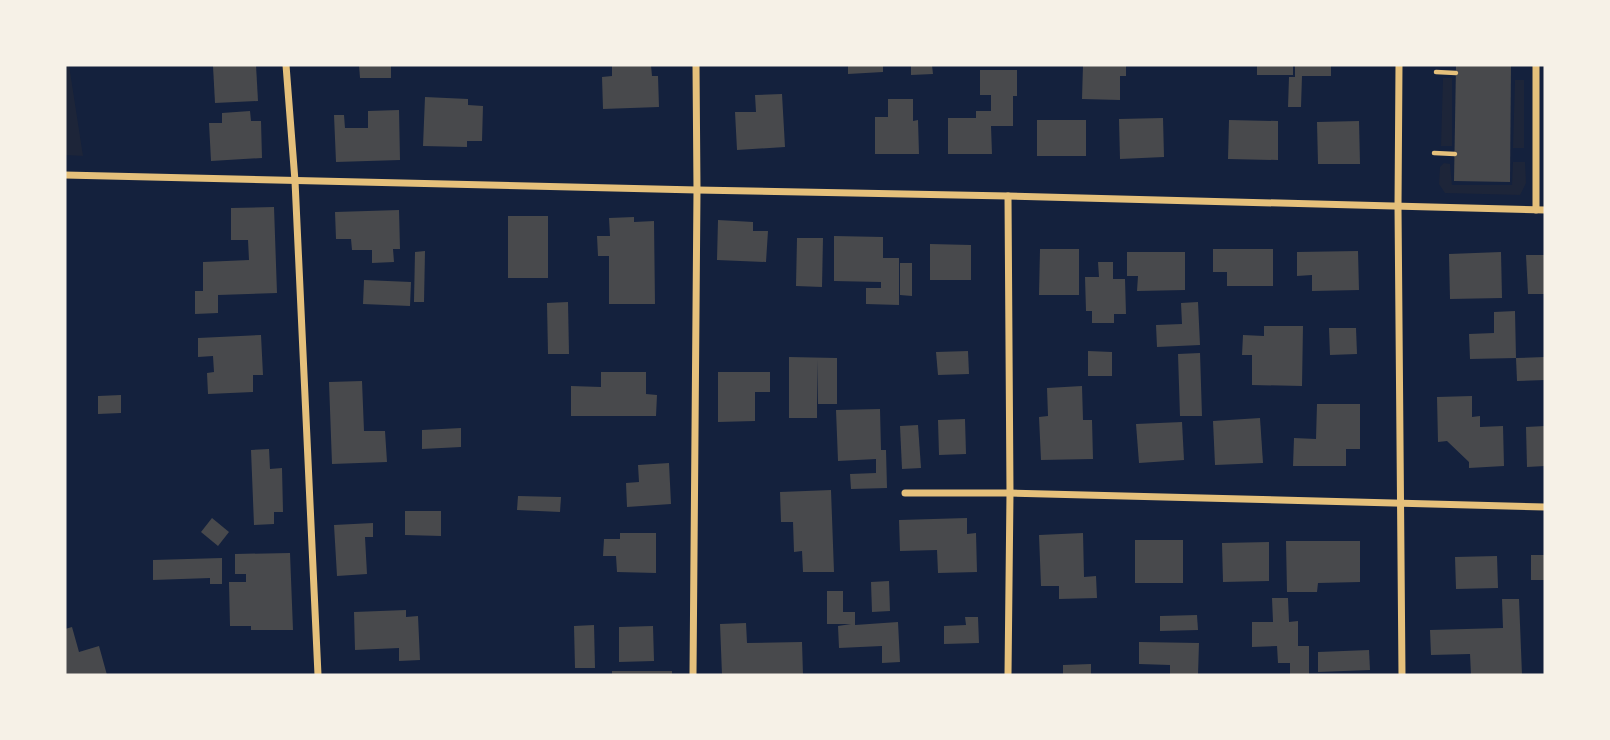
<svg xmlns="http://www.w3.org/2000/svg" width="1610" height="740" font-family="Mulish,sans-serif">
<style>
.green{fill:#1d2539}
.building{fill:#48494c}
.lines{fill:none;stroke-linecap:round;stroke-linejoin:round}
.path{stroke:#e5c07b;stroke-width:4.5}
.minor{stroke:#e5c07b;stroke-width:7}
</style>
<rect width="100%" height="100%" fill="#14213d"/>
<!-- green -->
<g class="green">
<path d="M65 65H69L83 156 65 155Z"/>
<path d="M1443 78H1452V146H1441Z"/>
<path d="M1515 80H1524V148H1513Z"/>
<path d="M1513 162H1525L1526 183 1520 195 1445 193 1439 184 1440 167 1444 163 1450 164 1452 185H1512Z"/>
</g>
<!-- building -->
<g class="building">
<path d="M248 65H256L258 101 215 103 213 66Z"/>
<path d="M359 65H391V78H360Z"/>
<path d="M612 65H651L652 76H658L659 107 603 109 602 77 612 76Z"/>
<path d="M848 65H883V72L848 74Z"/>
<path d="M911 65H932L933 74 911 75Z"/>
<path d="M1083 65H1126V76H1120V100L1082 99Z"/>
<rect x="1257" y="65" width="36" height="10"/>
<path d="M1295 65H1331V76H1302L1301 107H1288L1289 77H1295Z"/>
<path d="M1456 65H1511L1510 182 1454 181Z"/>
<path d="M980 70H1017V96H1013V126H991L992 154H948V118H976V111H991V95H980Z"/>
<path d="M782 94 785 147 737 150 735 112H756L755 95Z"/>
<path d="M425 97 468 99V105L483 106 482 141H467V147L423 146Z"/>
<path d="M888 99H913V121L918 120 919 154H875V117H888Z"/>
<path d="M399 110 400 160 336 162 334 115H344L345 128H368V111Z"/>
<path d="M250 111 251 121H261L262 158 211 161 209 123H222V113Z"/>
<path d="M1163 118 1164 157 1120 159 1119 119Z"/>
<rect x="1037" y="120" width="49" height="36"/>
<path d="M1229 120 1278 121V160L1228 159Z"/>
<path d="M1359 121 1360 164H1318L1317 122Z"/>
<path d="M274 207 277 293 218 295V313L195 314V291H203V262L249 260 248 240H231V208Z"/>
<path d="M399 210 400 249H393L394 262 372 263V250H352L351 239H336L335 212Z"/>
<rect x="508" y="216" width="40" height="62"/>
<path d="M634 217V222L654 221 655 304H609V256H598L597 236H610L609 218Z"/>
<path d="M718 220 753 222V231H768L766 262 717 260Z"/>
<path d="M834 236 883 237V258H899V305L866 304V288H881V282L834 281Z"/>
<path d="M797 238H823L822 287 796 286Z"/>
<path d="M930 244 971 245V280H930Z"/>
<path d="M1040 249H1079V295H1039Z"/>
<path d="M1213 249H1273V286H1227V272H1213Z"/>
<path d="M425 251 424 302H414L415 252Z"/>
<path d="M1358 251 1359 290 1312 291V275L1297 276V252Z"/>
<path d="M1127 252H1185V290L1137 291 1138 276H1127Z"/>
<path d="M1501 252 1502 298 1450 299 1449 254Z"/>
<path d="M1526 255H1545V294H1528Z"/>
<path d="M1098 262H1113V279H1125L1126 314H1114V323H1092V311H1086L1085 277H1099Z"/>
<path d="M900 263H912V296L900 295Z"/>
<path d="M364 280 411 282 410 306 363 304Z"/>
<path d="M568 302 569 354H548L547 303Z"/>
<path d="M1198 302 1200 345 1157 347 1156 325 1182 324 1181 303Z"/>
<path d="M1515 311 1516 358 1470 359 1469 334 1494 333V312Z"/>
<path d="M1264 326H1303L1302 386 1252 385V355H1242L1243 335 1264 336Z"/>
<path d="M1329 328H1356L1357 354 1330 355Z"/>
<path d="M261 335 263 375H253V392L208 394 207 373 214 372 213 356 198 357V338Z"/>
<path d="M968 351 969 374 938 375 936 352Z"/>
<path d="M1088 351 1112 352V376H1088Z"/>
<path d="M1200 353 1202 416H1180L1178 354Z"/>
<path d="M789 357 837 358V404H818L817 360V418H789Z"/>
<path d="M1545 357V380L1517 381 1516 358Z"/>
<path d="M601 372H646V394L657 395 656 416H571V386L601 387Z"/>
<path d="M718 372H770V392H755V421L718 422Z"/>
<path d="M362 381 364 431H385L387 462 332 464 329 382Z"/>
<path d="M1082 386 1083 420H1092L1093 459 1041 460 1039 417 1048 416 1047 388Z"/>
<path d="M121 395V413L98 414V396Z"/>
<path d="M1472 396V417L1480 416V427L1503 426 1504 466 1469 468V462L1447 441 1438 442 1437 397Z"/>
<path d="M1317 404H1360V449H1346V466H1293L1294 438 1316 439Z"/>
<path d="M880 409 881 450H886L887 488 851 489 850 474 876 473V459L838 461 836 410Z"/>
<path d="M1260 418 1263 463 1215 465 1213 421Z"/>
<path d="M965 419 966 454 939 455 938 420Z"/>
<path d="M1182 422 1184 460 1139 463 1136 424Z"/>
<path d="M918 425 921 468 902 469 900 426Z"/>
<path d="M1545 426V466L1527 467 1526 427Z"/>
<path d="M461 428V447L422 449V430Z"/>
<path d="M269 449 270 469 282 468 283 512H274V524L254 525 251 450Z"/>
<path d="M669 463 671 504 627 507 626 483 639 482 638 465Z"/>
<path d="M831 490 834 572H803L802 551 794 552 793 522H781L780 492Z"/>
<path d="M518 496 561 497 560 512 517 510Z"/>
<path d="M405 511H441V536L405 535Z"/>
<path d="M212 518 229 532 218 546 201 532Z"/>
<path d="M967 518V534L976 533 977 572 938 573 937 550 900 551 899 520Z"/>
<path d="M373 523V537H365L367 574 337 576 334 525Z"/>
<path d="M620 533H656V573L617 572 616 556H603L604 539H620Z"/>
<path d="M1083 533 1084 577 1096 576 1097 598 1059 599V586H1041L1039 535Z"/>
<rect x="1135" y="540" width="48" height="43"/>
<path d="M1286 541H1360V582L1318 583 1317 592H1287Z"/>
<path d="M1269 542V581L1223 582 1222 543Z"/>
<path d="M290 553 293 630H251V626H230L229 582H246V574H235V554Z"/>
<rect x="1531" y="555" width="14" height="25"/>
<path d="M1497 556 1498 588 1456 589 1455 557Z"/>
<path d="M222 558V584H210V578L153 580V560Z"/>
<path d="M889 581 890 611 872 612 871 582Z"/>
<path d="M827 591H843V612H855V625L898 622 900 662 882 663V646L839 648 838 626 851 624H827Z"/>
<path d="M1272 598H1288L1289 622 1298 621V646H1309V675H1290V663H1278L1277 646 1252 647V622H1273Z"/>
<path d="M1502 599H1519L1522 675H1471L1470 654 1431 655 1430 630 1503 628Z"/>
<path d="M406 610V617L418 616 420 660 399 661V648L355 650 354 612Z"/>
<path d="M1197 615 1198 630 1160 631V616Z"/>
<path d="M965 617H978L979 643 944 644V626L966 625Z"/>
<path d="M746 623 747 643 802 642 803 675H722L720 624Z"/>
<path d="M594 625 595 668H575L574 626Z"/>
<path d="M653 626 654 661 619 662V627Z"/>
<path d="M72 627 79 652 99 646 107 675H65V629Z"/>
<path d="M1139 642 1199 643 1198 675H1170V665L1139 664Z"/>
<path d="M1369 650 1370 670 1318 672V652Z"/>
<path d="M1091 664V675H1063V665Z"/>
<rect x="612" y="671" width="60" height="4"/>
</g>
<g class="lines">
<!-- path -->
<g class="path">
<path d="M1436 72 1456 73"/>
<path d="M1434 153 1455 154"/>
</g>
<!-- minor -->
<g class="minor">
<path d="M286 65 295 181 318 675"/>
<path d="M1399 65 1398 206 1402 675"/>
<path d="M65 175 697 190 1008 196 1545 210"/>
<path d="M1536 210V65"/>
<path d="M905 493H1010L1545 507"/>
<path d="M693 675 697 190 696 65"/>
<path d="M1008 675 1010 493 1008 196"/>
</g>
</g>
<!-- border -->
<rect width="1610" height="740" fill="none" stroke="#f6f1e7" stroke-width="133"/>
</svg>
